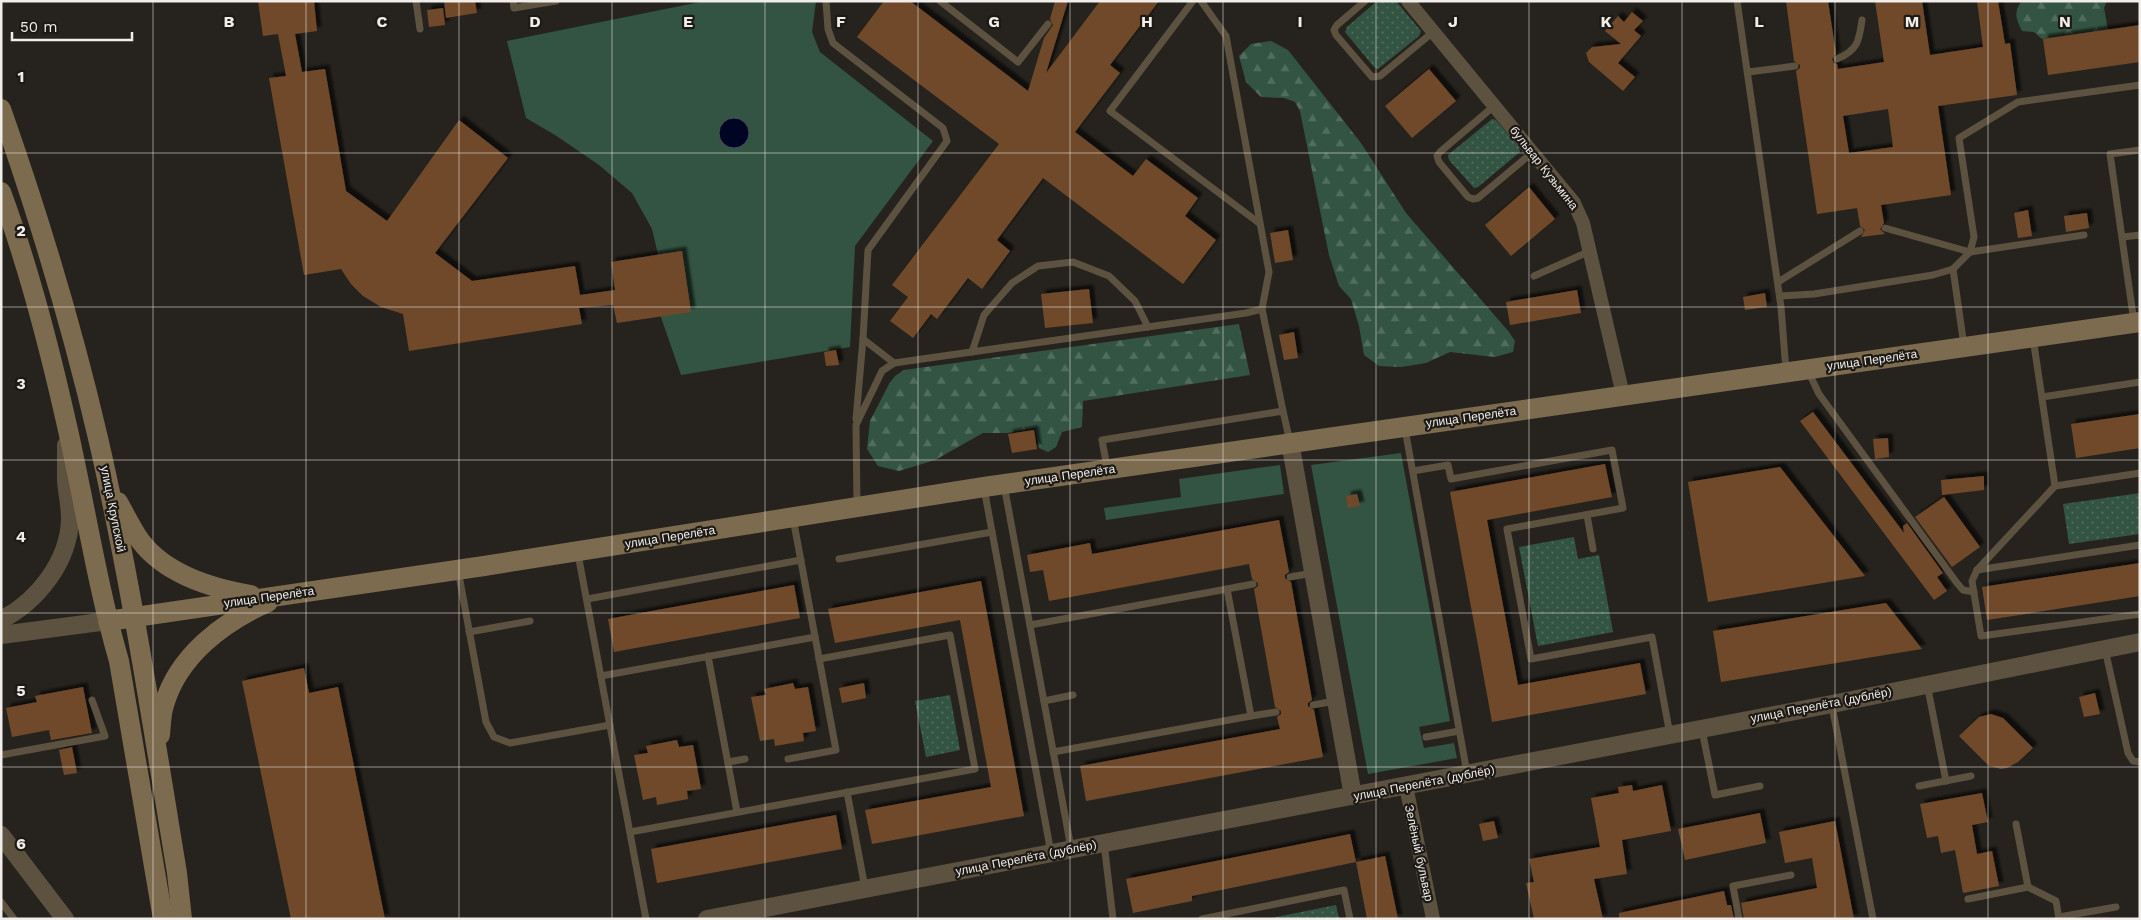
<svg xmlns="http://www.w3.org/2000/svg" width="2141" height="920" font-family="'Work Sans',sans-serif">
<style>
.grass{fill:#335442}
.forest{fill:url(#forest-firs)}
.park{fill:url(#park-dots)}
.water{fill:#000524;stroke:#484b5f}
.building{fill:#6f4a2a;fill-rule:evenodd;filter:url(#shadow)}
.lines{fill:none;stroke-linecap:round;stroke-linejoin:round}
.service{stroke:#5d5240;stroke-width:7}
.minor{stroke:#5d5240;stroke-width:14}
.tertiary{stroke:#5d5240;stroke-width:18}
.secondary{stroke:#7d6b4f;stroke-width:20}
.grid{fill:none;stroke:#f0edea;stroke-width:1;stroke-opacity:0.55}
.labels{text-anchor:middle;stroke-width:4.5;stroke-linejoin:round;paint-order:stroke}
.street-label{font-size:12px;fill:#f0edea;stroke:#1d1915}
.grid-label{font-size:16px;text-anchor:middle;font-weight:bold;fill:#f0edea;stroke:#1d1915;stroke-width:4.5;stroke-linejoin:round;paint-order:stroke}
</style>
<defs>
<pattern id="forest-firs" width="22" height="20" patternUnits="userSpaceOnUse" patternTransform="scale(1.25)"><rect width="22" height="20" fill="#335442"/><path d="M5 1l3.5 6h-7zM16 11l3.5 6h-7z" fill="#516d5d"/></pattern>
<pattern id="park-dots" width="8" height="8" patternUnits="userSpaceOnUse" patternTransform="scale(1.25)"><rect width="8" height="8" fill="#335442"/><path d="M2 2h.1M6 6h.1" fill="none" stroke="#516d5d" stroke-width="1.8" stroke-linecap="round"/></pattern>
<filter id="shadow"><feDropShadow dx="4.5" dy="-4.5" stdDeviation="1" flood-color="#0009"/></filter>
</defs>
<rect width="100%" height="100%" fill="#26231e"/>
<!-- grass -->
<g class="grass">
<path d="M705 1H816L812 32 820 52 933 141 855 246 850 347 681 375 654 297 660 263 652 229 632 193 599 165 555 135 526 118 507 41Z"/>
<path d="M1401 453 1450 721 1419 727 1424 748 1454 743 1457 758 1368 774 1311 465Z"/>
<path d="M1280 465 1284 494 1106 520 1104 508 1181 497 1179 479Z"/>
</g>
<!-- forest -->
<g class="forest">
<path d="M2022 1H2107L2104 8 2108 30 2042 39 2034 32 2022 31C2016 19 2013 12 2022 1Z"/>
<path d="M1271 41 1288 50 1361 143 1406 213 1509 332 1515 341 1513 352 1495 357 1450 352 1426 363 1401 367 1379 366 1364 355 1359 326 1351 299 1339 286 1329 255 1300 111 1295 102 1284 98 1261 97 1246 82 1239 56 1251 44Z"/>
<path d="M1239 324 1250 375 1083 401 1082 427 1062 432 1056 447 1048 452 1039 448 1035 428 1007 433H983L935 460 899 471 878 466 867 449 870 421 889 384 895 376 904 370Z"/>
</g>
<!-- park -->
<g class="park">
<path d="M1377 1H1396L1421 31 1419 36 1378 69 1374 67 1345 32 1347 27Z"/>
<path d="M1492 119 1496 120 1519 147 1520 152 1478 187 1474 188 1449 160 1448 155Z"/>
<path d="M2140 493V534L2069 544 2063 504Z"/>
<path d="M1574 537 1578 559 1599 555 1613 632 1538 646 1519 547Z"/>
<path d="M950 695 960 750 926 757 915 701Z"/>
<path d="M1336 905 1339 919H1266Z"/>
</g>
<!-- water -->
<circle class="water" cx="734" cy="133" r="15"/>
<!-- building -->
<g class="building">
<path d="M258 1H314L317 31 295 34 302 72 325 69 346 191 387 221 459 120 508 158 435 253 472 281 575 266 580 295 615 290 611 262 682 251 691 312 617 323 613 305 579 308 582 324 409 351 403 314 381 307 363 296 351 284 341 269 304 275 269 78 286 76 278 34 263 36Z"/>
<path d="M444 1H475L477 13 446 18Z"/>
<path d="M884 1H910L1028 91 1044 38 1053 25 1050 19 1055 1H1068L1046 73 1100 1H1159L1110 65 1120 73 1075 132 1133 176 1146 159 1198 198 1185 216 1216 240 1183 284 1043 178 997 240 1010 251 982 289 968 278 937 319 931 314 913 338 890 321 908 297 892 285 999 144 857 37Z"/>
<path d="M1786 1H1828L1836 54 1832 59 1834 63 1837 64 1838 69 1884 62 1875 1H1922L1930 55 1983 47 1977 1H1998L2005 44 2010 43 2017 95 1938 106 1951 195 1881 205 1884 223 1880 229 1885 234 1861 237 1865 230 1860 226 1857 208 1817 214 1796 71 1800 68V65L1794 61ZM1888 109 1893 147 1849 153 1843 116Z"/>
<path d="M443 8 445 25 429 27 427 10Z"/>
<path d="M1632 12 1643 21 1634 30 1641 36 1618 63 1635 77 1623 91 1589 62 1586 53 1592 47 1621 44 1605 31 1618 16 1624 22Z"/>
<path d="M2140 25V62L2048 75 2043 39Z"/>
<path d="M1429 69 1456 101 1412 138 1385 106Z"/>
<path d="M1529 187 1555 219 1511 256 1485 225Z"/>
<path d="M2028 210 2032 236 2018 238 2014 213Z"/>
<path d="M2087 213 2089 228 2066 232 2064 216Z"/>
<path d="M1288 230 1293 260 1275 263 1270 233Z"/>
<path d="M1089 289 1093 323 1045 328 1041 294Z"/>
<path d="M1577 290 1581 313 1510 325 1506 302Z"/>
<path d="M1765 293 1767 307 1745 310 1743 297Z"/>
<path d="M1294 332 1298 358 1284 360 1279 335Z"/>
<path d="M836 350 839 365 826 366 824 352Z"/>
<path d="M1813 412 1904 533 1903 526 1907 523 1943 573 1937 577 1947 591 1934 600 1800 421Z"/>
<path d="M2140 414V448L2076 458 2071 424Z"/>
<path d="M1034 430 1037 449 1012 453 1008 434Z"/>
<path d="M1888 438 1889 457 1875 459 1873 439Z"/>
<path d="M1605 464 1612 497 1487 520 1518 685 1640 663 1646 694 1492 722 1450 492Z"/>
<path d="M1780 467 1865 576 1708 602 1688 482Z"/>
<path d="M1984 476V490L1942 495 1941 480Z"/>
<path d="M1357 494 1360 506 1348 508 1346 496Z"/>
<path d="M1944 497 1980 547 1952 567 1915 517Z"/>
<path d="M1279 520 1289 572 1285 575V578L1291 582 1312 700 1308 703V706L1314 710 1323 757 1086 801 1080 766 1280 729 1277 717 1281 714V711L1275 707 1254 589 1258 586V583L1252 579 1249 564 1049 601 1043 570 1030 572 1027 555 1090 543 1092 554Z"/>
<path d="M2140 563V596L1987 620 1982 587Z"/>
<path d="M981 581 1024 816 872 844 865 810 991 787 960 620 835 643 828 609Z"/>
<path d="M794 585 800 618 614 652 608 619Z"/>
<path d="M1886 603 1922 649 1721 682 1713 631Z"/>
<path d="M304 668 309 693 338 687 385 919H291L242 681Z"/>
<path d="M793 683 795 689 808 687 816 731 803 733 804 741 775 746 774 739 760 741 751 697 766 695 764 689Z"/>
<path d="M864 683 866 698 842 703 839 688Z"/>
<path d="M83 687 92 733 51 740 49 730 12 737 6 708 37 702 35 696Z"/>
<path d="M2095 693 2100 714 2084 717 2079 697Z"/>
<path d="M1991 714 2003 718 2033 748 2018 762 2007 768 2001 769 1989 766 1959 736 1979 717Z"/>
<path d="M677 740 679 747 693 745 701 789 687 791 688 799 657 805 656 797 643 800 634 755 648 753 646 746Z"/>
<path d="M72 747 77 773 64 775 59 750Z"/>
<path d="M1632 785 1633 791 1662 785 1671 831 1622 840 1627 874 1594 879 1603 919H1534L1526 883 1534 882 1529 859 1600 847 1591 798 1619 793 1618 787Z"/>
<path d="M1982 793 1988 822 1972 825 1977 854 1992 851 1999 886 1963 893 1955 850 1941 853 1938 836 1927 838 1920 804Z"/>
<path d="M1760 813 1766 843 1685 860 1678 829Z"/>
<path d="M836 815 842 849 657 883 651 849Z"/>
<path d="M1494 821 1498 838 1483 841 1479 824Z"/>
<path d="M1835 821 1854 919H1744L1741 903 1817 888 1812 858 1785 863 1779 832Z"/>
<path d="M1350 834 1356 862 1192 896V901L1133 913 1126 879Z"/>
<path d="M1385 856 1398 919H1367L1356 862Z"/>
<path d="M1724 891 1727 905H1731L1734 919H1619V913Z"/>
</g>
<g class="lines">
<!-- service -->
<g class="service">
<path d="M416 1 420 29"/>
<path d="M513 1 514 8 556 1"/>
<path d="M826 1 828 29 833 43 943 128 947 141 868 250 863 339 894 363"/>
<path d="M940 1 1018 62 1048 24"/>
<path d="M1193 1 1110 111 1259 223"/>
<path d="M1201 1 1226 36 1269 272 1262 309 1283 411"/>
<path d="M1365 1 1337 25 1334 30 1336 35 1372 77 1380 76 1433 32"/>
<path d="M1737 1 1781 307 1786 371"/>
<path d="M1837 59C1858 50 1859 41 1862 20"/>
<path d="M1748 72 1795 66"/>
<path d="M1494 106 1440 152 1437 156 1439 162 1468 197 1473 199 1478 198 1533 152"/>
<path d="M1885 228 1970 252 2084 235"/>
<path d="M2123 237 2140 235"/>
<path d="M1953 269 1964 346"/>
<path d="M1534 276 1590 251"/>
<path d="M1778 282 1860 231"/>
<path d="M1780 296 1814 294 1933 275 1953 269 1970 252 1974 237 1959 138 2018 102 2140 85"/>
<path d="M2134 322 2110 154 2140 150"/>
<path d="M2033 338 2055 486 2140 473"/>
<path d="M972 352 984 315 1012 283 1038 266 1073 262 1109 276 1135 301 1148 327"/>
<path d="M1808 371 1819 394 1957 583 1963 590 1974 592"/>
<path d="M2042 397 2140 382"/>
<path d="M856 419 863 339"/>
<path d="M1405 429 1467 773"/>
<path d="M1107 467 1102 440 1283 411 1290 442"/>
<path d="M1413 471 1448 465 1451 479 1612 450 1623 508 1507 529 1531 659 1652 637 1670 735"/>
<path d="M1004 485 1071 848"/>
<path d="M2055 486 1977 570 1972 581 1981 636 2140 614"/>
<path d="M984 488 1051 853"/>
<path d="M857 505 856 425 882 371 894 363 1246 313 1262 309"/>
<path d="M1587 515 1593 549"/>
<path d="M578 554 646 919"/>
<path d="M839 559 992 532"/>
<path d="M458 570 486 722 494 737 510 743 610 725"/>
<path d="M1977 570 2140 545"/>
<path d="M1290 577 1313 573"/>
<path d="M1227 589 1253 584"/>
<path d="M587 599 801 560"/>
<path d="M1030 625 1227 589 1251 716 1053 752"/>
<path d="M469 632 530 621"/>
<path d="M2105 649 2128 753 2133 761 2140 762"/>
<path d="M708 656 737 812"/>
<path d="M601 676 815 637"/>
<path d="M1927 684 1946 781"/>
<path d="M1044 701 1073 695"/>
<path d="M1313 705 1335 701"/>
<path d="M1832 706 1873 919"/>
<path d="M1251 716 1276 712"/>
<path d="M1702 730 1715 795 1760 786"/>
<path d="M1426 737 1459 731"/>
<path d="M1 755 105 736 92 700"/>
<path d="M788 759 836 750 793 518"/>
<path d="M728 762 745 759"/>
<path d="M1919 786 1971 776"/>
<path d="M847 792 865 888"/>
<path d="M2016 824 2028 887"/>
<path d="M630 832 975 769 950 635 819 659"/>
<path d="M1104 843 1113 919"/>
<path d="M1968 899 2028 887 2056 901 2059 919"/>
<path d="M1 902 14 919"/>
<path d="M2059 917 2116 907"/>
<path d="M1202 919 1344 890 1350 919"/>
<path d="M1739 919 1733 886 1791 875"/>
</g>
<!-- minor -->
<g class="minor">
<path d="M1408 1 1574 203 1583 223 1623 395"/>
<path d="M1406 786 1433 919"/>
</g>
<!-- tertiary -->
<g class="tertiary">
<path d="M1290 442 1353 796"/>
<path d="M1 620C38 601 69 561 70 519 70 506 67 493 66 480 66 469 66 457 66 445"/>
<path d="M1 635 108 621"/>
<path d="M1 835 65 919"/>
<path d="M707 919 1832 704 2140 642"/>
</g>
<!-- secondary -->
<g class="secondary">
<path d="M1 109C39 217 72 326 98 438 131 581 153 728 177 873L182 919"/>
<path d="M1 192C28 265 48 342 65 417 84 498 96 581 119 661L163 919"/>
<path d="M118 502C124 513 130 525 137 536 161 573 210 588 251 595"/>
<path d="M108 621 484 566 984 487 2140 322"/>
<path d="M160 735C161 725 161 714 164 705 178 656 223 622 268 602"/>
</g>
</g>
<!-- grid -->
<path class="grid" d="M153 1V919M306 1V919M459 1V919M612 1V919M765 1V919M918 1V919M1070 1V919M1223 1V919M1376 1V919M1529 1V919M1682 1V919M1835 1V919M1988 1V919M1 153H2140M1 307H2140M1 460H2140M1 613H2140M1 767H2140"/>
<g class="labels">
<!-- street labels -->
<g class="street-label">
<text transform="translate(1544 168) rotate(52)" y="4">бульвар Кузьмина</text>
<text transform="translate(1872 360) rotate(-8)" y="4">улица Перелёта</text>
<text transform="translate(1471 417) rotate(-8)" y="4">улица Перелёта</text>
<text transform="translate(1070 475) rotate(-8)" y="4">улица Перелёта</text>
<text transform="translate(113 509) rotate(79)" y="4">улица Крупской</text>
<text transform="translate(670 537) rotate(-9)" y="4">улица Перелёта</text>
<text transform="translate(269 597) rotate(-8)" y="4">улица Перелёта</text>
<text transform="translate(1821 705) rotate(-11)" y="4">улица Перелёта (дублёр)</text>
<text transform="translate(1424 783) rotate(-11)" y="4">улица Перелёта (дублёр)</text>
<text transform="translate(1419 853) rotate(78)" y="4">Зелёный бульвар</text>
<text transform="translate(1026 858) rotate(-11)" y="4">улица Перелёта (дублёр)</text>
</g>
</g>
<g class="grid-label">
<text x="229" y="27">B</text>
<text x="382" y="27">C</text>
<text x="535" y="27">D</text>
<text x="688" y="27">E</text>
<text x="841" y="27">F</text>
<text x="994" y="27">G</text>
<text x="1147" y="27">H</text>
<text x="1300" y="27">I</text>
<text x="1453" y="27">J</text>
<text x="1606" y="27">K</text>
<text x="1759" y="27">L</text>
<text x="1912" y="27">M</text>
<text x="2065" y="27">N</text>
<text x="21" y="82">1</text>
<text x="21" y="236">2</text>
<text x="21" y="389">3</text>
<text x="21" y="542">4</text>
<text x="21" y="696">5</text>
<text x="21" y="849">6</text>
</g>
<!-- border -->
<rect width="2141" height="920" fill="none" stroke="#f0edea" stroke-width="5"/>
<!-- scale -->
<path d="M12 32v8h120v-8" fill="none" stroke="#f0edea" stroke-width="2.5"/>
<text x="20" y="32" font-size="15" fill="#f0edea" stroke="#1d1915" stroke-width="4" paint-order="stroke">50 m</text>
</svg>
